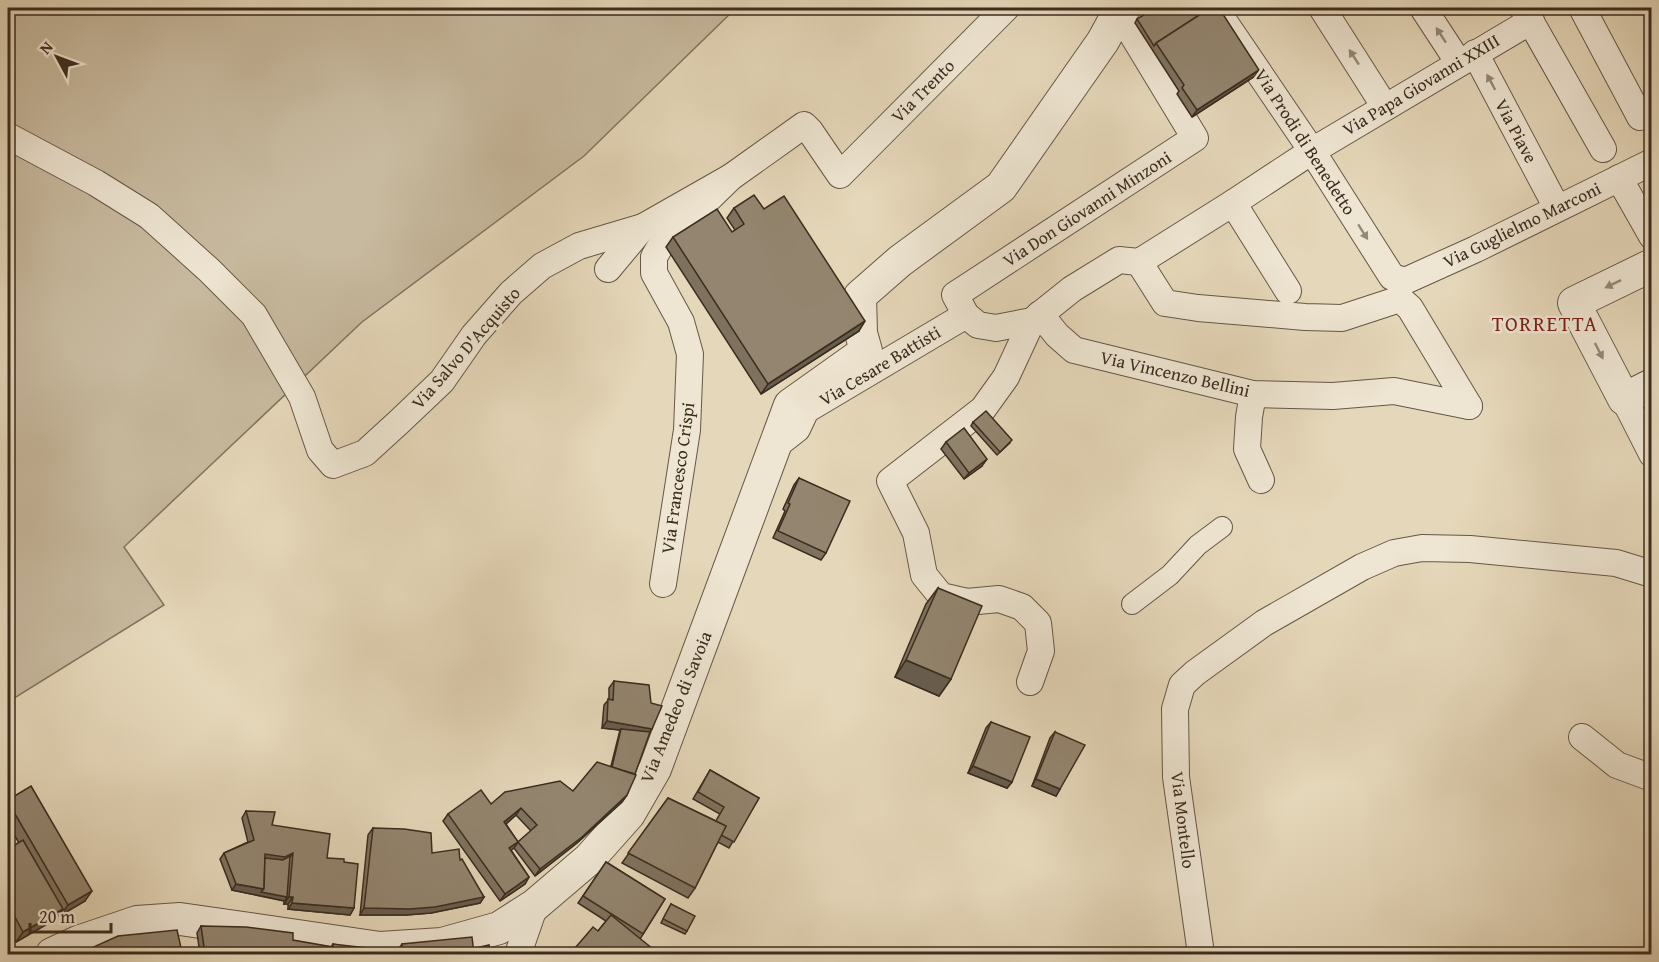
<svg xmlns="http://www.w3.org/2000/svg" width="1659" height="962" font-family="'Gentium Book Plus',serif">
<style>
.green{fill:#c8ba9f;stroke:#82735f;stroke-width:1.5}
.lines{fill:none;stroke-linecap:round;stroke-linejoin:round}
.pedestrian-casing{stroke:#665746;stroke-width:22}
.minor-casing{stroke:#665746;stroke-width:28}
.tertiary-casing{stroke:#665746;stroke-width:34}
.pedestrian{stroke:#eee5d2;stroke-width:20}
.minor{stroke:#eee5d2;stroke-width:26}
.tertiary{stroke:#eee5d2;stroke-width:32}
.wall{fill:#7e725f;stroke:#3b2c1f;stroke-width:1.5;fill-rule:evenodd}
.shaded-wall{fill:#675d4e;stroke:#3b2c1f;stroke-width:1.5}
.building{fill:#93856f;stroke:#3b2c1f;stroke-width:1.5;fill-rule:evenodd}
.oneway{fill:#948878}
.labels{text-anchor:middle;stroke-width:5;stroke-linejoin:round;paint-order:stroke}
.street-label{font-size:18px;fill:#3b2c1f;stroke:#eee5d2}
.quarter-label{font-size:21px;letter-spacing:1.5px;fill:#7a1f14;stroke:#eee5d2}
</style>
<rect width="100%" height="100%" fill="#e5d7b9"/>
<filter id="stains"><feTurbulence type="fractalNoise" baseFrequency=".00333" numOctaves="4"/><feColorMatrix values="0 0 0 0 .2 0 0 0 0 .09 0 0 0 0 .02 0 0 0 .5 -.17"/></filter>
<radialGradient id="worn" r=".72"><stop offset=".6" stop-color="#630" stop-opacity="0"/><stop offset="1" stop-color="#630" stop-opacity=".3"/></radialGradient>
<!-- green -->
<path class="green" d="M8 8H736L584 156 362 322 124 547 164 605 8 702Z"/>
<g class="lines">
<!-- pedestrian casing -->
<g class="pedestrian-casing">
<path id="pedestrian" d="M1132 604 1170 575 1198 545 1222 527"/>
</g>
<!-- minor casing -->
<g class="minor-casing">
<g id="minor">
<path d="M1215 8 1312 151 1392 277 1405 281 1476 249 1652 162"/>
<path d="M1322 8 1385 107"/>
<path d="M1423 8 1459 63"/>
<path d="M1523 8 1603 149"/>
<path d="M1582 8 1640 117"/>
<path d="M1126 24 1195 138 955 295 966 315 978 325 996 328 1032 321 1072 289 1119 260 1139 262 1233 203 1312 151 1531 21"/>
<path d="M1475 53 1557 208"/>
<path d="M8 136 96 183 149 216 209 270 254 315 302 397 320 450 333 465 365 453 400 421 442 381 474 335 511 293 542 266 579 246 643 227 731 177"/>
<path d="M1619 178 1652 236"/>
<path d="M1233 203 1288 291"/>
<path d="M1139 262 1165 303 1198 308 1305 317 1342 318 1400 299 1410 308 1469 406"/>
<path d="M608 269 643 227"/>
<path d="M1040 314 1057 335 1074 350 1253 394 1333 396 1394 391 1469 406"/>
<path d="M1253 394 1249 417 1247 449 1261 480"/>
<path d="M1624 399 1652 454"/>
<path d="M779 443 797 429 806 410 966 315"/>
<path d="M663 584 687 430 690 354 681 322 654 273V257L661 245 731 177 804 125 810 131 840 175 1006 8"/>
<path d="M1030 682 1041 651 1038 623 1022 607 999 599 967 602 941 596 924 575 916 533 890 481 983 409 1006 377 1032 321"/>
<path d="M1582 737 1617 765 1652 778"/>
<path d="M518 954 535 905"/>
<path d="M1201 954 1176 777 1175 709 1182 685 1195 673 1264 623 1362 567 1394 553 1422 548 1470 549 1616 563 1652 574"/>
</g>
</g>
<!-- tertiary casing -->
<g class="tertiary-casing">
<g id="tertiary">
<path d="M1652 265 1574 303 1624 399 1652 385"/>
<path d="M52 954 78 942 137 922 180 919 380 948 442 944 499 928 535 905 589 859 629 814 655 769 790 405 866 351 861 333 860 296 900 261 1001 187 1103 41 1115 19 1124 8"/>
</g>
</g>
<!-- pedestrian -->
<use href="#pedestrian" class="pedestrian"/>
<!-- minor -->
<use href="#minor" class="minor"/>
<!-- tertiary -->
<use href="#tertiary" class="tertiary"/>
</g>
<!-- wall -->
<g class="wall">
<path d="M1137 19 1255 76 1192 117 1177 94 1179 91 1135 23Z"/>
<path d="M734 208 764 209 859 331 761 394 666 247 673 237 732 232 735 230 727 218Z"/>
<path d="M973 422 1010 443 997 455 971 426Z"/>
<path d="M946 442 982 466 964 479 941 449Z"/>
<path d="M799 478 826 553 821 560 773 538 785 511 783 509 794 485Z"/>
<path d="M938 588 951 679 939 696 895 677 926 604Z"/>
<path d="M614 681 650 732 627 795 622 802 577 843 535 876 514 848 511 850 529 877 525 884 500 901 443 821 448 814 491 804 573 791 611 766 620 730 602 728 604 705 609 699V688ZM516 815 531 831 518 842 506 824Z"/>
<path d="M991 722 1012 782 1007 788 968 773 986 728Z"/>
<path d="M1055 732 1060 789 1056 796 1032 786 1050 738Z"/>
<path d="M710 770 759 798 729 848 718 842 695 888 688 898 622 863 668 798 716 821 720 814 693 799Z"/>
<path d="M8 800 85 901 61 915 60 913 56 919 16 942 8 926V849L19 843 8 824Z"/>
<path d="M246 811 272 825 327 858 344 862 354 908 350 915 288 909V904H284V901L232 890 220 859 224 853 248 842 242 818Z"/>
<path d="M373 828 432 853 460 860 484 897 480 903 431 913 406 915H360L368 835Z"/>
<path d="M606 862 665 899 640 939 659 954H571L576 947 598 931 606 921 578 903Z"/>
<path d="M671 904 687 931 685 934 661 923Z"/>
<path d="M201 926 331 947 333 944 367 954H200L197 933Z"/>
<path d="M402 944 474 954H395Z"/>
<path d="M181 948 188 954H86L89 949Z"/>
<path d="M476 948 491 954H474V951Z"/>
</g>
<!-- shaded-wall -->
<g class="shaded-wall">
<path d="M1259 70 1255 76 1192 117 1197 110Z"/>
<path d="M865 321 859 331 761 394 768 384Z"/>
<path d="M987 459 982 466 964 479 969 473Z"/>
<path d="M906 660 951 679 939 696 895 677Z"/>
<path d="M607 721 652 729 647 735 621 729 620 730 602 728Z"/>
<path d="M973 766 1012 782 1007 788 968 773Z"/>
<path d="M1036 779 1060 789 1056 796 1032 786Z"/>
<path d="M627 795 622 802 577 843 535 876 540 869Z"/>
<path d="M521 808 516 815 500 829 504 822Z"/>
<path d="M518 842 514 848 505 855 509 848Z"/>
<path d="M293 853 288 860 263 861 265 854Z"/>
<path d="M529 877 525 884 500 901 505 894Z"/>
<path d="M236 884 264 889 287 897 285 901 232 890Z"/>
<path d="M92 891 85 901 61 915 68 905Z"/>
<path d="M289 897H293L288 904H284Z"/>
<path d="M484 897 480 903 431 913 406 915H360L364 908Z"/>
<path d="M292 903 354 908 350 915 288 909Z"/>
<path d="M63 909 56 919 16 942 23 932Z"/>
</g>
<!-- building -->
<g class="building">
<path d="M1155 8H1210L1156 43 1154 46 1137 19Z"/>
<path d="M1210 8H1219L1259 70 1197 110 1182 88 1184 85 1156 43Z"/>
<path d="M754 195 764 209 784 196 865 321 768 384 673 237 717 209 732 232 744 224 734 208Z"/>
<path d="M986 411 1012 440 1000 452 973 422Z"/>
<path d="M964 428 987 459 969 473 946 442Z"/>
<path d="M799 478 850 501 826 553 778 531 790 504 788 503Z"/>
<path d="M938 588 982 606 951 679 906 660Z"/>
<path d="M614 681 649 685 651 703 662 706 652 729 607 721 608 699 613 700Z"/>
<path d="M991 722 1030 737 1012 782 973 766Z"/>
<path d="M621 729 650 732 635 774 612 767Z"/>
<path d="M1055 732 1085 745 1060 789 1036 779Z"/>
<path d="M597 762 636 775 627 795 582 837 540 869 518 842 509 848 529 877 505 894 448 814 481 790 491 804 505 792 560 781 573 791ZM521 808 537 825 518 842 504 822Z"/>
<path d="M710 770 759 798 734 842 721 835 726 826 716 821 724 807 698 792Z"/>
<path d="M31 786 92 891 68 905 8 802V800Z"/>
<path d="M668 798 726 826 695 888 628 853Z"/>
<path d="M246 811 275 812 272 825 330 834 327 858 344 859V862L358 864 354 908 292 903 293 897H289L293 853 285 857 265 854 264 889 236 884 224 853 254 840Z"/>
<path d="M373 828 404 829 431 833 432 853 459 849 460 860 462 859 484 897 435 907 410 909 364 908Z"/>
<path d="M23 840 63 909 23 932 8 904V849Z"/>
<path d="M290 856 287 897 261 892 264 889 265 858 283 860Z"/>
<path d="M606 862 665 899 643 934 583 896Z"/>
<path d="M671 904 695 916 687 931 663 919Z"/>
<path d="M611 915 659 954H584L576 947 593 927 598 931Z"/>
<path d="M201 926 246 927 293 933V940L333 947V944L367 948V954H205Z"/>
<path d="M177 930 181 948 187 949 188 954H92L89 949 118 936Z"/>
<path d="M472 937 474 954H403L402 944Z"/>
<path d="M489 945 491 954H478L476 948Z"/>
</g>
<!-- one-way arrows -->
<defs><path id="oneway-solid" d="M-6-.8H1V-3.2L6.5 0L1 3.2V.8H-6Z" transform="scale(1.5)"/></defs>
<g class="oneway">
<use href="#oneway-solid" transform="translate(1441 35) rotate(-123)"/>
<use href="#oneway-solid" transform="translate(1354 57) rotate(-123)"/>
<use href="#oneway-solid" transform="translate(1491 82) rotate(-118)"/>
<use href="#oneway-solid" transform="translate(1363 232) rotate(58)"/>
<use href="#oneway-solid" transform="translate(1613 284) rotate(154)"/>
<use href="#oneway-solid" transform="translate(1599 351) rotate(63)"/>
</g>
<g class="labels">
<!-- street labels -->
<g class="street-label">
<text transform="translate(1421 85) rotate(-31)" y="6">Via Papa Giovanni XXIII</text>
<text transform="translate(923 91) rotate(-45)" y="6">Via Trento</text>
<text transform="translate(1516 131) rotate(62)" y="6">Via Piave</text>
<text transform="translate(1305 142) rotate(57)" y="6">Via Prodi di Benedetto</text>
<text transform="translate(1087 209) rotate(-33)" y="6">Via Don Giovanni Minzoni</text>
<text transform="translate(1522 225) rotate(-26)" y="6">Via Guglielmo Marconi</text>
<text transform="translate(466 348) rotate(-49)" y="6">Via Salvo D'Acquisto</text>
<text transform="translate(880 366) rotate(-31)" y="6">Via Cesare Battisti</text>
<text transform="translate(1175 374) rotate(13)" y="6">Via Vincenzo Bellini</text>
<text transform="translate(678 478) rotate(-82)" y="6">Via Francesco Crispi</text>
<text transform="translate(676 707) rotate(-68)" y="6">Via Amedeo di Savoia</text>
<text transform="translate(1183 820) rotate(83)" y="6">Via Montello</text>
</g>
<!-- quarter labels -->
<g class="quarter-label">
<text x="1545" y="331">TORRETTA</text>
</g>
</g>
<!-- margin -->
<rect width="1659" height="962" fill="none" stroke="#e5d7b9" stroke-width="30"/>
<rect x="9" y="9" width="1641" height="944" fill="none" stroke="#3b2c1f" stroke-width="3"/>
<rect x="15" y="15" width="1629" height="932" fill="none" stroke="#3b2c1f" stroke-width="1.5"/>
<!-- north arrow -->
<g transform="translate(57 57) rotate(311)" stroke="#eee5d2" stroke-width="4.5" paint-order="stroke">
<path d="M0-4.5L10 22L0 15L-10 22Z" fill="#3b2c1f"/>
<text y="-9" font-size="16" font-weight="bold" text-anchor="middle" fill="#3b2c1f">N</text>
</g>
<!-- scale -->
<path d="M30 923v9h81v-9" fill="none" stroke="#3b2c1f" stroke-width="3"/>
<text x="39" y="923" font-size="18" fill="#3b2c1f" stroke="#eee5d2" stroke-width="4.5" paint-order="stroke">20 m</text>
<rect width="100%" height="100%" filter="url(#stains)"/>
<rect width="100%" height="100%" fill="url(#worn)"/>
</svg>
